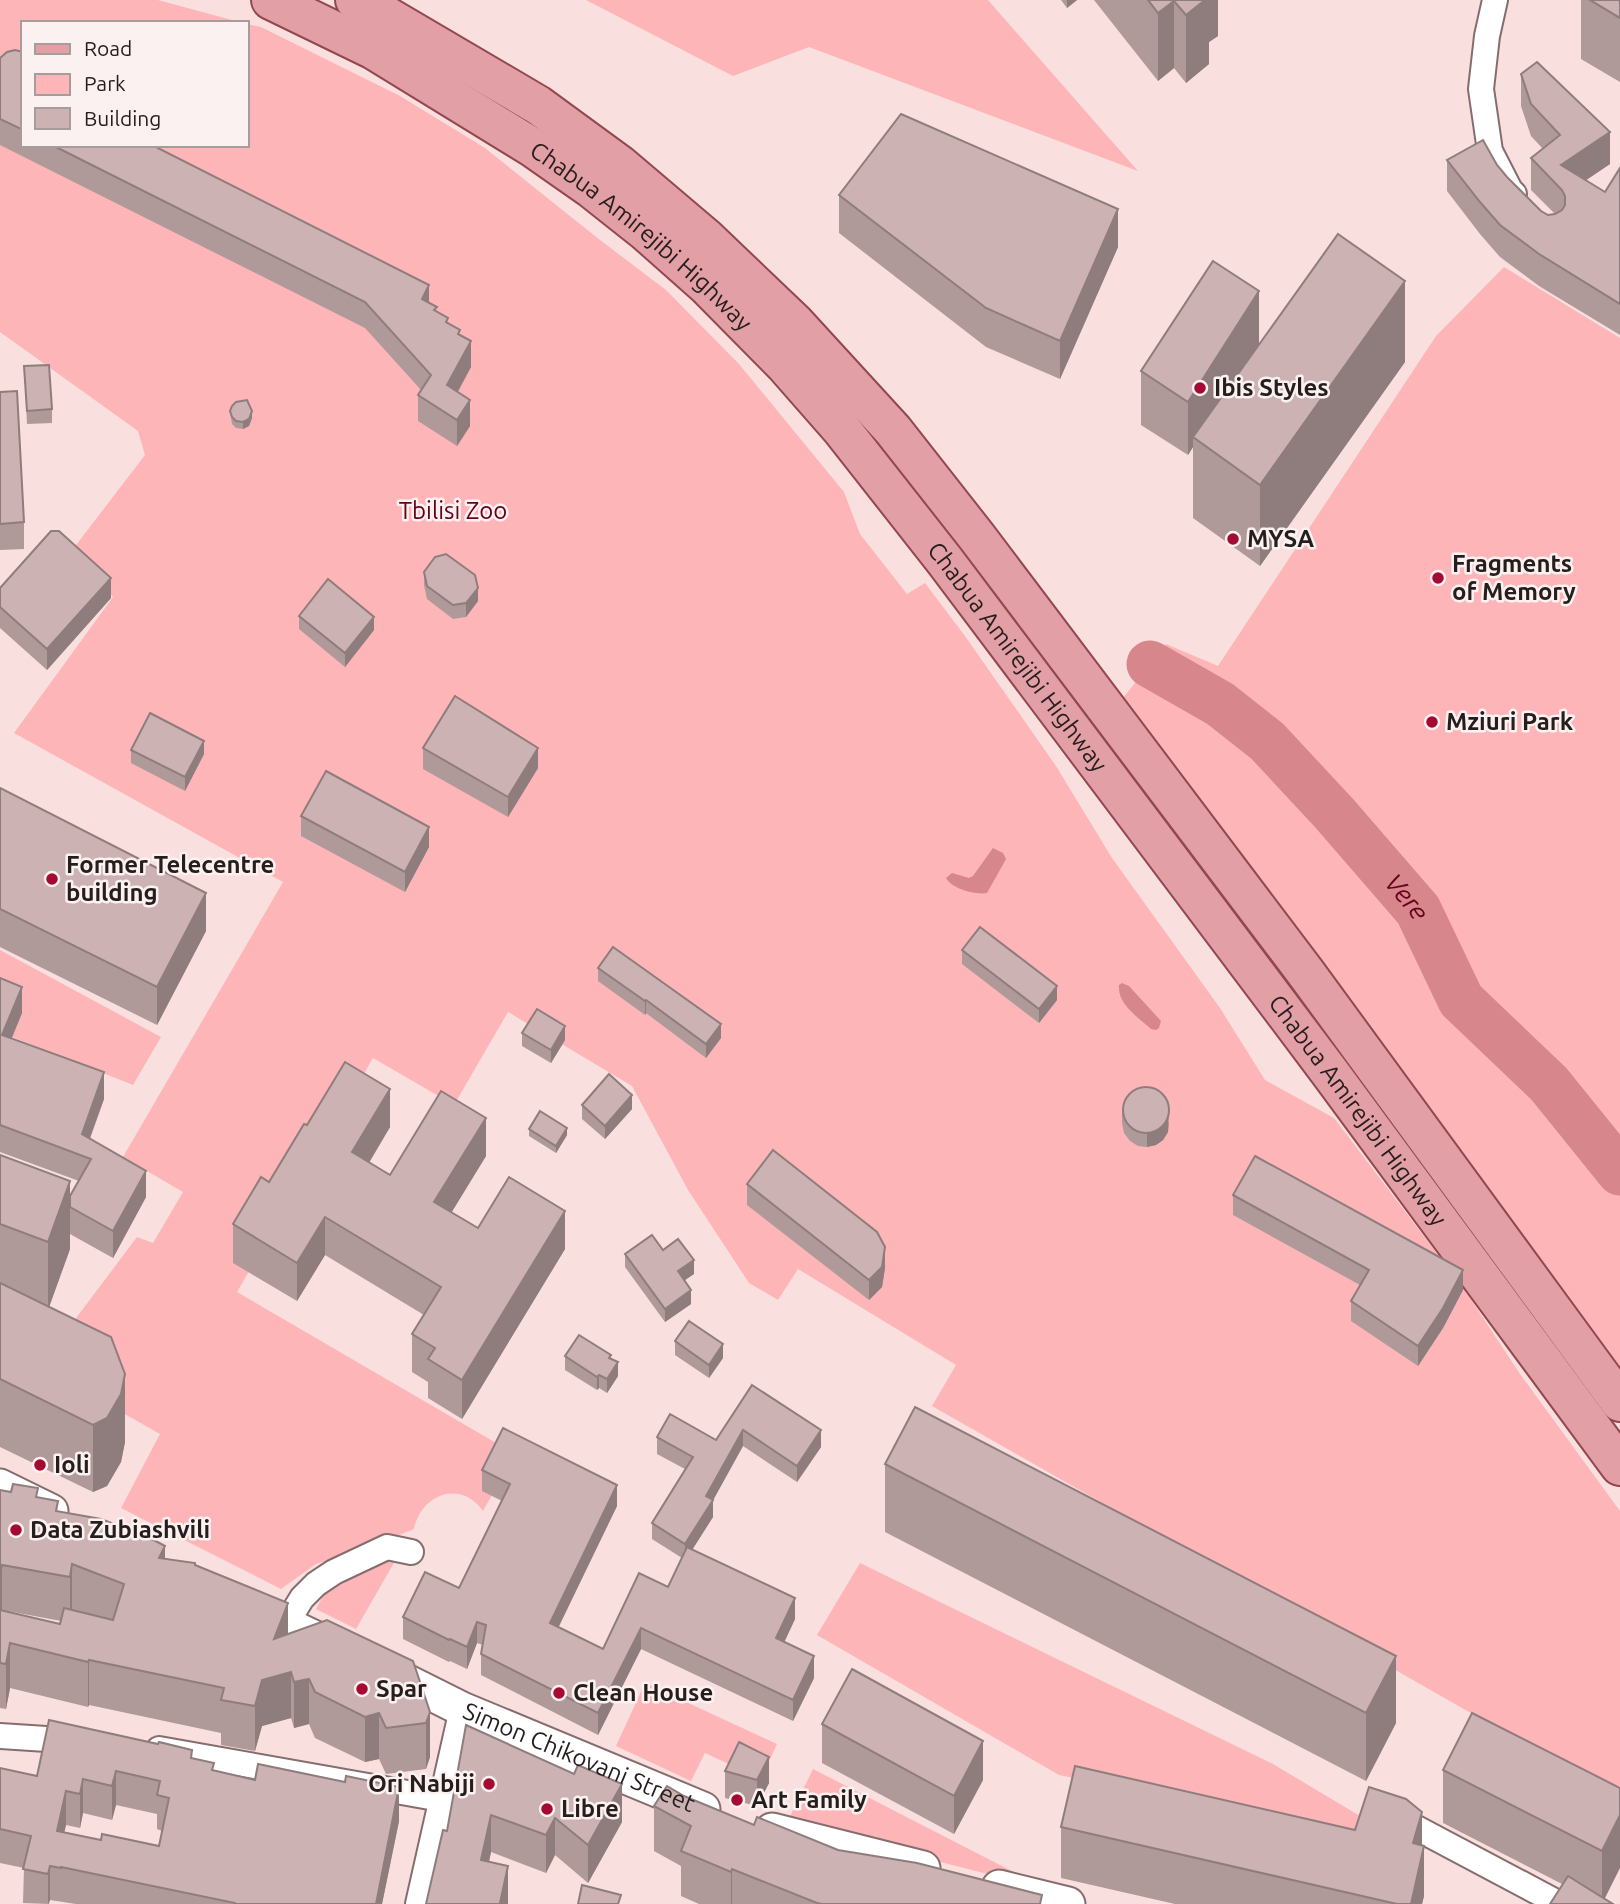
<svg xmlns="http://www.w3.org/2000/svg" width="1620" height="1904" font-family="Ubuntu,sans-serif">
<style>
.green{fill:#fdb5b8}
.water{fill:#d7868b}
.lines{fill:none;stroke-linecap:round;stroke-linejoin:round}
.river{stroke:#d7868b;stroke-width:47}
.street-casing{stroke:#856d6e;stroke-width:28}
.secondary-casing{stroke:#856d6e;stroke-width:37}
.primary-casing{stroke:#93484e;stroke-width:42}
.street{stroke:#fff;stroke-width:24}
.secondary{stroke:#fff;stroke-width:33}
.primary{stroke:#e29fa5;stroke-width:38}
.wall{fill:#af9999;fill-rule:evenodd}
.shaded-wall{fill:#8f7d7d}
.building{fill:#ccb2b2;stroke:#8f7d7d;stroke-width:2;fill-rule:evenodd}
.poi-dot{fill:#a50a33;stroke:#fcf1f1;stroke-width:2.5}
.labels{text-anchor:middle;stroke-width:5;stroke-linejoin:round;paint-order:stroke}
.street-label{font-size:24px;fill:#261d1d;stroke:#fcf1f1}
.poi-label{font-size:24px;font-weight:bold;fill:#261d1d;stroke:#fcf1f1;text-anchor:start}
.park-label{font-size:24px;fill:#65001b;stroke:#fcf1f1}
.water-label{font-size:26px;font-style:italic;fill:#67021c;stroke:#fcf1f1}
</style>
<rect width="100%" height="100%" fill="#fadfdf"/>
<!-- green -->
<g class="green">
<path d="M0 0H158L243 23H23V145H247V24L261 27 400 96 485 148 600 240 666 290 739 364 844 492 860 534 907 594 925 583 965 636 1056 766 1112 858 1220 1008 1265 1080 1334 1118 1464 1289 1520 1374 1620 1511V1798L932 1406 956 1365 798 1269 778 1300 749 1283 688 1190 632 1086 508 1012 454 1105 373 1058 237 1292 515 1454 483 1511C461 1479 421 1494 414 1529L367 1548 316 1564 281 1589 121 1508 160 1434 40 1366 137 1237 153 1243 183 1192 123 1157 283 882 14 733 113 597 83 565 73 549 145 455 138 431 0 332Z"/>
<path d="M586 0H988L1138 171 809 47 733 76Z"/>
<path d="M1504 267 1620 338V1372L1119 703 1166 644 1218 666 1436 336Z"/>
<path d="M0 950 161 1037 133 1085 0 1032Z"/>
<path d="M402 1549 356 1629 316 1609 330 1583Z"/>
<path d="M860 1563 1273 1764 1365 1819 1360 1838 1059 1775 817 1635Z"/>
<path d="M645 1683 777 1744 761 1779 705 1753 691 1781 616 1746Z"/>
<path d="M813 1769 1047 1889 787 1823Z"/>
</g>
<!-- water -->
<g class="water">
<path d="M993 848 1003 853 1006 859 987 893C975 895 952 889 946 878L952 873 969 878 973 876Z"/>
<path d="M1122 983 1129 986 1161 1021 1159 1028 1156 1030 1151 1029C1138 1017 1117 1004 1119 985Z"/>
</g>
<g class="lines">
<!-- river -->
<path class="river" id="s1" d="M1150 664 1220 704 1267 741 1334 813 1418 910 1461 1000 1549 1084 1620 1172"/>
<!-- street casing -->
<g class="street-casing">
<g id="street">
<path d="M1495 0 1487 36 1481 89 1490 151 1510 190 1514 194"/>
<path d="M286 1624 302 1598 316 1584 334 1572 387 1547 411 1552"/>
<path d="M0 1736 77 1741"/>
<path d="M159 1749 441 1799"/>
<path d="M1394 1816 1560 1904"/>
<path d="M418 1904 462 1709"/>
</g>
</g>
<!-- secondary casing -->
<g class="secondary-casing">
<g id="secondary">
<path d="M0 1486 51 1511"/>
<path d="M248 1606 338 1649"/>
<path id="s2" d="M384 1670 462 1709 703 1809"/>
<path d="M772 1830 923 1868"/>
<path d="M999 1887 1068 1904"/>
</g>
</g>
<!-- primary casing -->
<g class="primary-casing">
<g id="primary">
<path id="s3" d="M271 0 374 50 532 147 592 189 645 231 706 285 785 365 842 430 945 561 1331 1074 1620 1466"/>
<path d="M355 0 378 11 538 105 620 165 706 238 795 323 893 430 977 537 1306 973 1620 1402"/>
</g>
</g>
<!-- street -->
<use href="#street" class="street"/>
<!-- secondary -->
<use href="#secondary" class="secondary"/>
<!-- primary -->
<use href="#primary" class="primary"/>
</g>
<!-- wall -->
<g class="wall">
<path d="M1061 0H1077L1067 8Z"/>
<path d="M1094 0H1218V36L1209 42V64L1186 83 1174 68 1158 81Z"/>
<path d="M1581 0H1620V82L1581 59Z"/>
<path d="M23 52V145H152L429 303 460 335 471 367 458 392 470 426 457 446 418 421V395L421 390 365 328 0 145V58Z"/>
<path d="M1521 74 1610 164 1586 180 1605 192 1620 168V335L1539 286 1500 257 1480 234 1447 191V160L1497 165 1507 177 1541 211 1548 215 1555 214 1531 190V158L1543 149 1531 136 1521 106Z"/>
<path d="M839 195 1118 247 1060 379 986 347 839 233Z"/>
<path d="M1259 344 1405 362 1260 566 1193 518V447L1188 455 1141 425V371Z"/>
<path d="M24 366 52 409V423L27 424Z"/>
<path d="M0 392 24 522V549L0 550Z"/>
<path d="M230 411 252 418 249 426 243 429 236 428 232 424Z"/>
<path d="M424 572 478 601 466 617 453 619 427 599 424 585Z"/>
<path d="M0 588 111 598 47 670 0 628Z"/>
<path d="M299 616 374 630 345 667 299 629Z"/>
<path d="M423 748 538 768 508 817 423 769Z"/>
<path d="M131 750 204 754 185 791 131 763Z"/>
<path d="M0 788 206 931 157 1025 0 947Z"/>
<path d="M301 816 429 847 405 892 301 836Z"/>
<path d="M962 950 1057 1000 1039 1023 962 964Z"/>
<path d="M598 968 721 1038 706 1058 646 1013 645 1015 598 981Z"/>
<path d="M0 978 22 1013 12 1038 104 1099 90 1139 146 1197 113 1258 70 1234V1249L49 1307 125 1442 121 1462 107 1486 93 1492 0 1447V1155L70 1196 79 1181 0 1152Z"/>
<path d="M522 1033 565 1040 551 1063 522 1046Z"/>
<path d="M582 1105 632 1109 605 1139 582 1119Z"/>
<path d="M1122 1110 1169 1123 1168 1132 1163 1140 1156 1145 1147 1147 1138 1146 1130 1141 1124 1133 1122 1123Z"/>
<path d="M307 1125 390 1127 369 1163 390 1175 486 1156 451 1213 478 1228 565 1249 462 1419 428 1398V1382L412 1372V1334L424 1315 325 1255 297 1301 233 1263V1224L269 1182Z"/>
<path d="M529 1129 567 1135 556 1153 529 1136Z"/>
<path d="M747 1184 885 1268 882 1287 869 1300 747 1205Z"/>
<path d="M1233 1195 1463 1290 1443 1328 1418 1366 1351 1321V1301L1360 1285 1233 1215Z"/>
<path d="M663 1250 694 1274 684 1280 691 1304 665 1322 625 1267V1254Z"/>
<path d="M675 1341 723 1358 709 1378 675 1355Z"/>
<path d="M565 1356 611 1359 618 1376 607 1393 599 1388 597 1390 565 1370Z"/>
<path d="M752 1385 821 1447 797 1482 743 1446 713 1500V1517L692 1550 795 1619 784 1642 814 1678 793 1721 641 1649 598 1735 481 1675V1654L483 1645 477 1643 467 1669 450 1661 449 1662 403 1639V1617L459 1588 502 1501 482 1491V1470L617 1506 558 1627 603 1649 668 1587 682 1558 652 1539V1523L685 1469 657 1454V1437L716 1440Z"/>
<path d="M885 1464 1396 1723 1366 1781 885 1532Z"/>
<path d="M0 1490 38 1497 58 1511 165 1559 195 1565 288 1634 430 1712V1757L426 1769 386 1774 379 1759 365 1762 315 1738 309 1724 294 1728 291 1718 262 1726 255 1751 221 1745V1733L89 1705 88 1707 10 1688 6 1709 0 1708ZM2 1610 61 1621 60 1624Z"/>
<path d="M822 1724 983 1780 954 1834 822 1763Z"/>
<path d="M192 1758 214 1771 399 1821 382 1904H76L50 1900 49 1904 23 1903 24 1868 0 1863V1768L37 1776ZM116 1805 157 1814V1829L162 1831 159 1846 101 1840 64 1832 66 1825 80 1828 83 1813 112 1820Z"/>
<path d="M1443 1770 1620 1788 1604 1899 1562 1884 1443 1823Z"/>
<path d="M725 1771 769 1783 757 1806 725 1798Z"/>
<path d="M574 1774 622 1822 588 1883 555 1855 546 1873 491 1852 489 1862 508 1904 447 1831Z"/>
<path d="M684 1796 754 1825 838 1850 1042 1904H699L681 1896V1866L654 1851V1806Z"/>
<path d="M1061 1827 1422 1845 1424 1896 1422 1904H1175L1061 1878Z"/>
</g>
<!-- shaded-wall -->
<g class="shaded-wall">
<path d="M1067 0H1077L1067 8Z"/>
<path d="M1198 0H1218V36L1209 42V64L1186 83V15Z"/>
<path d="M1174 1V68L1158 81V13Z"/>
<path d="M1610 132V164L1564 195 1561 165Z"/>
<path d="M1118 209V247L1060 379V341Z"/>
<path d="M1405 281V362L1260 566V485Z"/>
<path d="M429 285V311L422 299Z"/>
<path d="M1259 291V345L1193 437V447L1188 455V402Z"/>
<path d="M471 341V367L447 411V385Z"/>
<path d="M470 400V426L457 446V420Z"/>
<path d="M252 411V418L249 426 243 429V422Z"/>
<path d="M111 578V598L47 670V649Z"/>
<path d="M478 588V601L466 617V603Z"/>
<path d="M374 617V630L345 667V653Z"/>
<path d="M204 741V754L185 791V777Z"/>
<path d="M538 748V768L508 817V797Z"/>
<path d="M429 827V847L405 892V872Z"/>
<path d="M206 893V931L157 1025V987Z"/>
<path d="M1057 986V1000L1039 1023V1009Z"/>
<path d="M22 987V1013L2 1061V1035Z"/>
<path d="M646 1000V1013L645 1015V1001Z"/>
<path d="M721 1024V1038L706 1058V1044Z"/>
<path d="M565 1026V1040L551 1063V1050Z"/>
<path d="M104 1072V1099L83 1156 82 1134Z"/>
<path d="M390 1089V1127L352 1191V1152Z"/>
<path d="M632 1095V1109L605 1139V1126Z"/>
<path d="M1169 1110 1168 1132 1163 1140 1156 1145 1147 1147V1134Z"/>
<path d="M486 1118V1156L434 1241V1202Z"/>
<path d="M567 1128V1135L556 1153V1146Z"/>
<path d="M146 1171V1197L113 1258V1231Z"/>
<path d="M70 1181V1249L48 1310V1242Z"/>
<path d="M565 1211V1249L462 1419V1380Z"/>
<path d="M325 1217V1255L297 1301V1263Z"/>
<path d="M885 1247V1268L882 1287 869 1300V1280Z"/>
<path d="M694 1260V1274L678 1285V1271Z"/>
<path d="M1463 1270V1290L1443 1328 1418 1366V1346Z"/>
<path d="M691 1290V1304L665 1322V1309Z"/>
<path d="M723 1344V1358L709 1378V1365Z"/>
<path d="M618 1362V1376L607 1393V1379Z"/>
<path d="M125 1374V1442L121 1462 107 1486 93 1492V1425Z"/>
<path d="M599 1375V1388L597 1390V1377Z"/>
<path d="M743 1430V1446L711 1504 713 1500V1517L685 1561V1544L706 1496Z"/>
<path d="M821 1430V1447L797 1482V1466Z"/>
<path d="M617 1485V1506L550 1645V1623Z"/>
<path d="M165 1546V1592L159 1558Z"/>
<path d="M72 1564V1610L70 1623V1577Z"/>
<path d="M2 1565V1610L0 1620V1574Z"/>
<path d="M795 1598V1619L776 1660V1638Z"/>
<path d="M288 1603V1648L291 1672V1718L262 1726 255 1751V1706L274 1639Z"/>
<path d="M477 1622V1643L467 1669V1647Z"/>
<path d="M641 1628V1649L598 1735V1713Z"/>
<path d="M10 1643V1688L6 1709V1664Z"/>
<path d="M814 1656V1678L793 1721V1700Z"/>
<path d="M1396 1656V1723L1366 1781V1713Z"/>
<path d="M89 1660V1705L88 1707V1662Z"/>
<path d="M309 1679V1724L294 1728V1682Z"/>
<path d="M430 1712V1757L426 1769V1723Z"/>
<path d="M379 1713V1759L365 1762V1717Z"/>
<path d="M983 1741V1780L954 1834V1796Z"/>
<path d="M769 1757V1783L757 1806V1780Z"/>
<path d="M116 1771V1805L112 1820V1786Z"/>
<path d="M83 1779V1813L80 1828V1794Z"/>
<path d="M622 1784V1822L588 1883V1845Z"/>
<path d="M399 1787V1821L382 1904H376Z"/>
<path d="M66 1791V1825L57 1865V1831Z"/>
<path d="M1422 1812V1857L1424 1846V1896L1422 1904H1411L1413 1843Z"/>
<path d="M491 1815V1852L481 1898V1860Z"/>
<path d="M1620 1815V1868L1602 1904V1851Z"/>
<path d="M555 1818V1855L546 1873V1835Z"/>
<path d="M50 1866V1900L48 1904V1874Z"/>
<path d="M508 1866V1904H500Z"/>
<path d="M732 1869V1904H731V1872Z"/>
</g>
<!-- building -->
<g class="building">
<path d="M1148 0H1205L1186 15 1174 1 1158 13Z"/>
<path d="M1590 0H1620V18Z"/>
<path d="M15 50 23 52V130L0 119V58L7 52Z"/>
<path d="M1537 62 1610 132 1561 165 1605 192 1620 168V304L1539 254 1500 225 1480 202 1447 160 1483 140 1497 165 1507 177 1541 211 1548 215 1555 214 1562 210 1565 205V196L1562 190 1531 158 1560 135 1531 104 1521 74Z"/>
<path d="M901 114 1118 209 1060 341 986 308 839 195Z"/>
<path d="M52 145H152L429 285 422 299 437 307 434 310 448 318 446 322 460 330 458 334 471 341 447 385 470 400 457 420 418 395 431 375 365 302Z"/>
<path d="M1338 234 1405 281 1260 485 1193 437Z"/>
<path d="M1213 261 1259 291 1188 402 1141 371Z"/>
<path d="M49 365 52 409 27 411 24 366Z"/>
<path d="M17 391 24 522 0 524V392Z"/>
<path d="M247 400 252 411 249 419 243 422 236 421 232 417 230 411 232 406 236 402Z"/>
<path d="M51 531H59L111 578 47 649 0 607V588Z"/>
<path d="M446 554 475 575 478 588 466 603 453 605 427 586 424 572 435 557Z"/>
<path d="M328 579 374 617 345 653 299 616Z"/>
<path d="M455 696 538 748 508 797 423 748Z"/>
<path d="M150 713 204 741 185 777 131 750Z"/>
<path d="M326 771 429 827 405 872 301 816Z"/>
<path d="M0 788 206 893 157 987 0 909Z"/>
<path d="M980 927 1057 986 1039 1009 962 950Z"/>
<path d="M613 947 721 1024 706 1044 646 1000 645 1001 598 968Z"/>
<path d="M0 978 22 987 2 1035 104 1072 82 1134 146 1171 113 1231 70 1207V1196L91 1159 0 1125Z"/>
<path d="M537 1009 565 1026 551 1050 522 1033Z"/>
<path d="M345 1062 390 1089 352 1152 390 1175 441 1091 486 1118 434 1202 478 1228 509 1177 565 1211 462 1380 428 1359 435 1348 412 1334 441 1287 325 1217 297 1263 233 1224 261 1177 269 1182 304 1124 307 1125Z"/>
<path d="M609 1074 632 1095 605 1126 582 1105Z"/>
<circle cx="1146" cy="1110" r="23"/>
<path d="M540 1111 567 1128 556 1146 529 1129Z"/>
<path d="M773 1150 877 1232 885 1247 882 1267 869 1280 747 1184Z"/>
<path d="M0 1155 70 1181 48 1242 0 1224Z"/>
<path d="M1255 1156 1463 1270 1443 1308 1418 1346 1351 1301 1369 1270 1233 1195Z"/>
<path d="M652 1235 663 1250 678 1239 694 1260 678 1271 691 1290 665 1309 625 1254Z"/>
<path d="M0 1283 111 1337 125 1374 121 1394 107 1418 93 1425 0 1379Z"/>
<path d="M689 1321 723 1344 709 1365 675 1341Z"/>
<path d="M579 1335 611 1355 609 1358 618 1362 607 1379 599 1375 597 1377 565 1356Z"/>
<path d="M752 1385 821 1430 797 1466 743 1430 706 1496 713 1500 685 1544 652 1523 693 1457 657 1437 670 1414 716 1440Z"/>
<path d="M915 1407 1396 1656 1366 1713 885 1464Z"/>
<path d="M503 1428 617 1485 550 1623 603 1649 639 1573 668 1587 687 1547 795 1598 776 1638 814 1656 793 1700 641 1628 598 1713 481 1654 486 1625 477 1622 467 1647 450 1639 449 1640 403 1617 425 1572 459 1588 510 1484 482 1470Z"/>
<path d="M13 1484 38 1488 36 1497 58 1501 56 1511 101 1519 150 1538 165 1546 159 1558 195 1563V1565L288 1603 274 1639 327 1620 413 1661 430 1712 426 1723 386 1728 379 1713 365 1717 315 1692 309 1679 294 1682 291 1672 262 1680 255 1706 221 1700 224 1688 89 1660 88 1662 10 1643 6 1664 0 1663V1610L60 1624 64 1608 113 1620 124 1584 72 1564 70 1577 2 1565 0 1574V1490L11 1492Z"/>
<path d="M852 1669 983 1741 954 1796 822 1724Z"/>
<path d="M1472 1713 1620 1788V1815L1602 1851 1443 1770Z"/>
<path d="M49 1720 158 1744 159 1742 192 1750 191 1758 214 1763 212 1770 255 1780 258 1764 345 1782 346 1776 399 1787 376 1904H235V1903L61 1867V1868L50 1866 48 1874 23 1869 31 1836 0 1829V1768L37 1776ZM116 1771 160 1781 157 1795 169 1798 159 1846 102 1834 101 1840 57 1831 66 1791 80 1794 83 1779 112 1786Z"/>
<path d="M466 1725 574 1774 578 1765 622 1784 588 1845 555 1818 546 1835 491 1815 481 1860 508 1866 500 1903 507 1904H426L443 1830 447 1831Z"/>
<path d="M739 1742 769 1757 757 1780 725 1771Z"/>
<path d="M1075 1766 1355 1830 1369 1787 1406 1799 1422 1812 1413 1843 1424 1846 1411 1904H1397L1061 1827Z"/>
<path d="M667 1786 684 1796 754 1825 757 1817 838 1850 917 1863 1042 1895 1040 1904H822L817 1903 732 1869 731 1872 681 1851 691 1826 654 1806Z"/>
<path d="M1568 1876 1613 1904H1550Z"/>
<path d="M582 1885 621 1895 618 1904H578Z"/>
</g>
<!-- markers -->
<g class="poi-dot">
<circle cx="1200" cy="388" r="7"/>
<circle cx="1233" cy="539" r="7"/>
<circle cx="1438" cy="578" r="7"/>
<circle cx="1432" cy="722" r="7"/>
<circle cx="52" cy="879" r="7"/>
<circle cx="40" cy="1465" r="7"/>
<circle cx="16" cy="1530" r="7"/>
<circle cx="362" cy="1689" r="7"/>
<circle cx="559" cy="1693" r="7"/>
<circle cx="489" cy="1784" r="7"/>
<circle cx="737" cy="1800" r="7"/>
<circle cx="547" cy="1809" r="7"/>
</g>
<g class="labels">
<!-- street labels -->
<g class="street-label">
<text dy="8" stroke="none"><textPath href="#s3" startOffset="441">Chabua Amirejibi Highway</textPath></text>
<text dy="8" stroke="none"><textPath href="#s3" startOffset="1008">Chabua Amirejibi Highway</textPath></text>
<text dy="8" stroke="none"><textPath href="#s3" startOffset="1575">Chabua Amirejibi Highway</textPath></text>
<text dy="8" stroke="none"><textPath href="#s2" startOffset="214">Simon Chikovani Street</textPath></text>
</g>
<!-- poi labels -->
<g class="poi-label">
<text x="1214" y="396">Ibis Styles</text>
<text x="1247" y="547">MYSA</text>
<text x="1452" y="572">Fragments<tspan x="1452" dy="28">of Memory</tspan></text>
<text x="1446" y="730">Mziuri Park</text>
<text x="66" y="873">Former Telecentre<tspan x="66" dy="28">building</tspan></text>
<text x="54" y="1473">Ioli</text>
<text x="30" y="1538">Data Zubiashvili</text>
<text x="376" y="1697">Spar</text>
<text x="573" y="1701">Clean House</text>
<text x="475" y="1792" text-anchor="end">Ori Nabiji</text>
<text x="751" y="1808">Art Family</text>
<text x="561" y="1817">Libre</text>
</g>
<!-- park labels -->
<g class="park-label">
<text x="453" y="519">Tbilisi Zoo</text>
</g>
<!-- water labels -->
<g class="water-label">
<text dy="9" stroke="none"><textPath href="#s1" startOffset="350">Vere</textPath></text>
</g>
</g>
<!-- legend -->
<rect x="21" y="21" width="228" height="126" fill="#fcf1f1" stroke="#a69c9c" stroke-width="2"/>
<rect x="35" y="44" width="35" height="10" fill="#e29fa5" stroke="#a69c9c" stroke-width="2"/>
<text x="84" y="56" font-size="21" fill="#261d1d">Road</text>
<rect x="35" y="74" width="35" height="21" fill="#fdb5b8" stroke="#a69c9c" stroke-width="2"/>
<text x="84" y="91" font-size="21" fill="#261d1d">Park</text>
<rect x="35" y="108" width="35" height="21" fill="#ccb2b2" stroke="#a69c9c" stroke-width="2"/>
<text x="84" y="126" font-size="21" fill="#261d1d">Building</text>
</svg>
